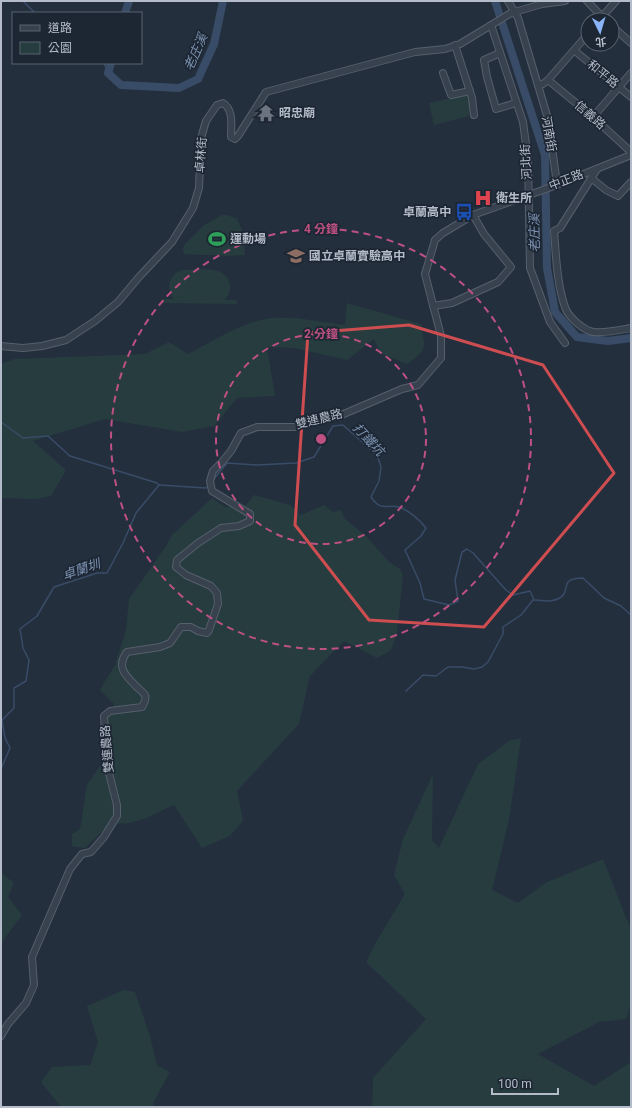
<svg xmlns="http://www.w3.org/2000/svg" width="632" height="1108" font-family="Roboto,'Noto Sans TC',sans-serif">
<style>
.green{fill:#263c3f}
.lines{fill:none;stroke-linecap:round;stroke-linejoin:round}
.stream{stroke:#394c67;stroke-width:1.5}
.river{stroke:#394c67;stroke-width:8}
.minor-casing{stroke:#565f6c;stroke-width:8}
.minor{stroke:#38414e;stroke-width:6}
.marked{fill:none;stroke:#ce4d50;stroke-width:3;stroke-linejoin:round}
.ring{fill:none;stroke:#bd5182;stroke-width:2;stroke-dasharray:7 5}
.labels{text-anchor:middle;stroke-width:3.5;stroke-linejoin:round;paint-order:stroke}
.street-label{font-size:12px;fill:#b4bcc9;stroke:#1d2633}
.poi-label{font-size:12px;font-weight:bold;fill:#b4bcc9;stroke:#1d2633;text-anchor:start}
.water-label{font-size:13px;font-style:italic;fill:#7c92b1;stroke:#1d2633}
.centre{fill:#bd5182;stroke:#1d2633;stroke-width:2}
.ring-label{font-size:12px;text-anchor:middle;font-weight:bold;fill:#bd5182;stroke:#1d2633;stroke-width:3.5;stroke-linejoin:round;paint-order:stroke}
</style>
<rect width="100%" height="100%" fill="#242f3e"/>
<!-- green -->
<g class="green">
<path d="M469 94V116L434 125 429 103Z"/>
<path d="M222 215H227L237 219 243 232 242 235 244 242 245 255 227 256 184 254 183 248 185 244 204 225Z"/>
<path d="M184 270C199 270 224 265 229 282 232 289 229 294 225 300H237V304L162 303V299H174C165 288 169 272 184 270Z"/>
<path d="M347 303 421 324C425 348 429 349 407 364L380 353 374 339 347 360 295 348 267 347 275 396 237 398 214 426 182 432 105 419 33 441 66 470 51 496 35 499 1 498V364L15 359 145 354 169 342 188 354C212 342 235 326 261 320 288 314 318 322 345 325Z"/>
<path d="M254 495 290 505 301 515 324 505 333 512 341 510 345 519 367 537 389 562 400 569 403 575 397 633 391 650 377 658 344 641 310 676 299 724 237 791 243 821 230 836 202 848 174 805 144 819 130 823 110 824 85 848 72 846V834L80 829 87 785 110 751 108 720 114 704 100 690 115 665 126 630 129 599 166 546 172 535 212 498 225 507 246 505Z"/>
<path d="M521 738 509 820 492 890 518 903 547 882 603 859 631 930V1004L626 1019 599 1022 538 1054 594 1086 631 1062V1107H372L373 1078 426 1019 366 962 375 944 405 894 394 875 403 839 433 774 432 840 439 848 478 764 509 741Z"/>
<path d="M1 873 14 883 8 897 22 915 1 943Z"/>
<path d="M124 990 135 992 150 1036 157 1065 170 1072 153 1103 154 1107H61L41 1082 52 1067 90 1065 98 1042 87 1006Z"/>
</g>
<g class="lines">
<!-- stream -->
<g class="stream">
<path d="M23 1 35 13"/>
<path d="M104 63 108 73"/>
<path d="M1 422 23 438 48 436 70 456 157 483 159 485 206 488 208 486"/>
<path d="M213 480 227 463 257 465 296 463 314 457 333 426 343 425 369 448 378 458 381 467 379 481 371 497C381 512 386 504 399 507 408 510 420 520 426 528L421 536 405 550 420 583 424 599 449 605 458 601 455 580 462 552 467 549 473 553 506 590 513 595 530 591 534 600C543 601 558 603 564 594 566 590 566 585 568 582 572 578 579 578 583 578L604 598 621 606 631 615"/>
<path d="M406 691 423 675 436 676 448 667H462L474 669 482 667 488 662 503 634V627L521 615 533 600"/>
<path d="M1 769 10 748 5 738 2 720 14 708V688L26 681 29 660 23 648 20 629 37 616 54 587 97 573H107L123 543 136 513 159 485"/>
</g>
<!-- river -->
<g class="river">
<path d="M495 1 545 155 547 268 555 312 577 337 608 341 631 338"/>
<path d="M125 13 129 1"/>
<path d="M111 63 108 73 121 85 179 88 198 79 214 44 223 1"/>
</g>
<!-- minor casing -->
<g class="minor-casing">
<g id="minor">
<path d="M508 1 518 18 548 119 557 184"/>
<path d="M587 1 605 20"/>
<path d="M600 19 616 1"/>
<path d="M491 25 523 122 528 159 530 268 550 322 565 343"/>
<path d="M612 26 631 43"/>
<path d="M455 45 472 98 474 115"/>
<path d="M575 51 631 97"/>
<path d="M500 53 484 60 487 77 496 109 516 103"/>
<path d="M443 73 451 95 470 91"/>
<path d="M548 80 593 117 631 152"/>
<path d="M538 85 543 84 548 80 588 34"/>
<path d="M593 117 631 73"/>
<path d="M597 169 560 228 554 231C556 255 557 285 565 307 568 317 584 331 594 332 606 333 620 330 631 328"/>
<path d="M591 178 606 190 618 196 631 182"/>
<path d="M433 306 452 303 498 282 511 267 484 234 473 215"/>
<path d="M1 346 23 348 42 346 66 340 95 321 118 302 139 277 172 242 193 208 199 188 201 138 206 121 217 105 223 103C234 110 231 126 231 137L235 139 238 136 266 92 415 52 445 49 460 44 511 13 542 4 565 1"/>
<path d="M1 1036 8 1024 26 1003 34 985 32 957 70 869 82 854 91 852 104 837 117 816V805L107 765 104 716 110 711 142 707C144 703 147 699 145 695 143 692 140 690 138 688 127 677 115 668 127 652L160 647 170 643 181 627H191L198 631 207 633 209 630 218 604 217 593 211 586 186 575 176 567 177 560 198 543 221 528 239 526 250 521V514L212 491 210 481 213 471 222 462 231 451 241 433 257 427H295L325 417 339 416 402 389 418 385 441 358V336L425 274 435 240 443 233 473 215 554 186 631 155"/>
</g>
</g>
<!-- minor -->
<use href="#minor" class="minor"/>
</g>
<!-- marked area -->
<path class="marked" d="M409 325 543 365 614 473 484 627 369 620 295 525 308 333Z"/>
<!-- distance rings -->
<g class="ring">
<circle cx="321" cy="439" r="105"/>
<circle cx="321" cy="439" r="210"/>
</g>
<!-- icons -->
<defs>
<g id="temple-bare" transform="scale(1.38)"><path d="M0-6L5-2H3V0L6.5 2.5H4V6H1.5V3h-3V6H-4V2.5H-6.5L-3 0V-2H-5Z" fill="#6b7280" stroke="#1d2633" stroke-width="2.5" paint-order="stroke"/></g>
<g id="hospital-bare" transform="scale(1.38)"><path d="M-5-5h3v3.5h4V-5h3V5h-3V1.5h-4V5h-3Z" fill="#e0444e" stroke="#1d2633" stroke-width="2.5" paint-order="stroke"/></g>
<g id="bus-bare" transform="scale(1.38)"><path d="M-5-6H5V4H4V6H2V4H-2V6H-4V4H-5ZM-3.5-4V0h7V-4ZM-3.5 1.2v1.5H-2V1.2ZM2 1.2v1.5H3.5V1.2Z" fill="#1a4fb4" stroke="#1d2633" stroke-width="2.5" paint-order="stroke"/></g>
<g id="stadium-bare" transform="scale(1.38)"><path d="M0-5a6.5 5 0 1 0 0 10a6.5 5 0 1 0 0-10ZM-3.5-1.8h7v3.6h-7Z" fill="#2e9e5b" stroke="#1d2633" stroke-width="2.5" paint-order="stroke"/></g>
<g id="school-bare" transform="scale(1.38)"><path d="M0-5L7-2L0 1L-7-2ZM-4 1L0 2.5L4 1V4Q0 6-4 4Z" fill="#8d6e63" stroke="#1d2633" stroke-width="2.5" paint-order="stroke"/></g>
</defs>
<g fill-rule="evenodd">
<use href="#temple-bare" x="266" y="113"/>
<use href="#hospital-bare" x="483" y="198"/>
<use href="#bus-bare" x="464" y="212"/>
<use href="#stadium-bare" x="217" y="239"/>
<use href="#school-bare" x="296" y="256"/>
</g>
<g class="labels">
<!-- street labels -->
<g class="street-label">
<text transform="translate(603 74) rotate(39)" y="4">和平路</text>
<text transform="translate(590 115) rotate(41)" y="4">信義路</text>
<text transform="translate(549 134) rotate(80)" y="4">河南街</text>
<text transform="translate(201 155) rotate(-86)" y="4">卓林街</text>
<text transform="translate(526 162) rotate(-93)" y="4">河北街</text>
<text transform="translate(566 180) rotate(-21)" y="4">中正路</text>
<text transform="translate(319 419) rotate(-14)" y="4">雙連農路</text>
<text transform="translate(107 749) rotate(-95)" y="4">雙連農路</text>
</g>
<!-- poi labels -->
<g class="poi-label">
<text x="279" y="117">昭忠廟</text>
<text x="496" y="202">衛生所</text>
<text x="451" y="216" text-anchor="end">卓蘭高中</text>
<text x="230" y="243">運動場</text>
<text x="309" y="260">國立卓蘭實驗高中</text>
</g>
<!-- water labels -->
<g class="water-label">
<text transform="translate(195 52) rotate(-66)" y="5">老庄溪</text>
<text transform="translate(534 233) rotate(-91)" y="5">老庄溪</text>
<text transform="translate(369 439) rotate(47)" y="5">打鐵坑</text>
<text transform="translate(81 569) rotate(-19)" y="5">卓蘭圳</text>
</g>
</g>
<circle cx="321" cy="439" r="6" class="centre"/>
<g class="ring-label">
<text x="321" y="233">4 分鐘</text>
<text x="321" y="338">2 分鐘</text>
</g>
<!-- border -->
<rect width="632" height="1108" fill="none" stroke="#b4bcc9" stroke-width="4"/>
<!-- legend -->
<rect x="12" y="12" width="130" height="52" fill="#1d2633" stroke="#59626f"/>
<rect x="20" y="25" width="20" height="6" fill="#38414e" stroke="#59626f"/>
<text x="48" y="32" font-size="12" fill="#b4bcc9">道路</text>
<rect x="20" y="42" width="20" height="12" fill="#263c3f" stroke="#59626f"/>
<text x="48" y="52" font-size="12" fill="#b4bcc9">公園</text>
<!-- north arrow -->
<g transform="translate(600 32) rotate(175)"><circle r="19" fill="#1d2633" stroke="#59626f"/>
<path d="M0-3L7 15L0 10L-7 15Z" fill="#8ab4f8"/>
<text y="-6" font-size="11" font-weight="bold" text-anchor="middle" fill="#b4bcc9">北</text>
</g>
<!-- scale -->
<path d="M492 1088v6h66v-6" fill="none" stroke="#b4bcc9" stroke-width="2"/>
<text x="498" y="1088" font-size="12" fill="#b4bcc9" stroke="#1d2633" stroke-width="3" paint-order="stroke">100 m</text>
</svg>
